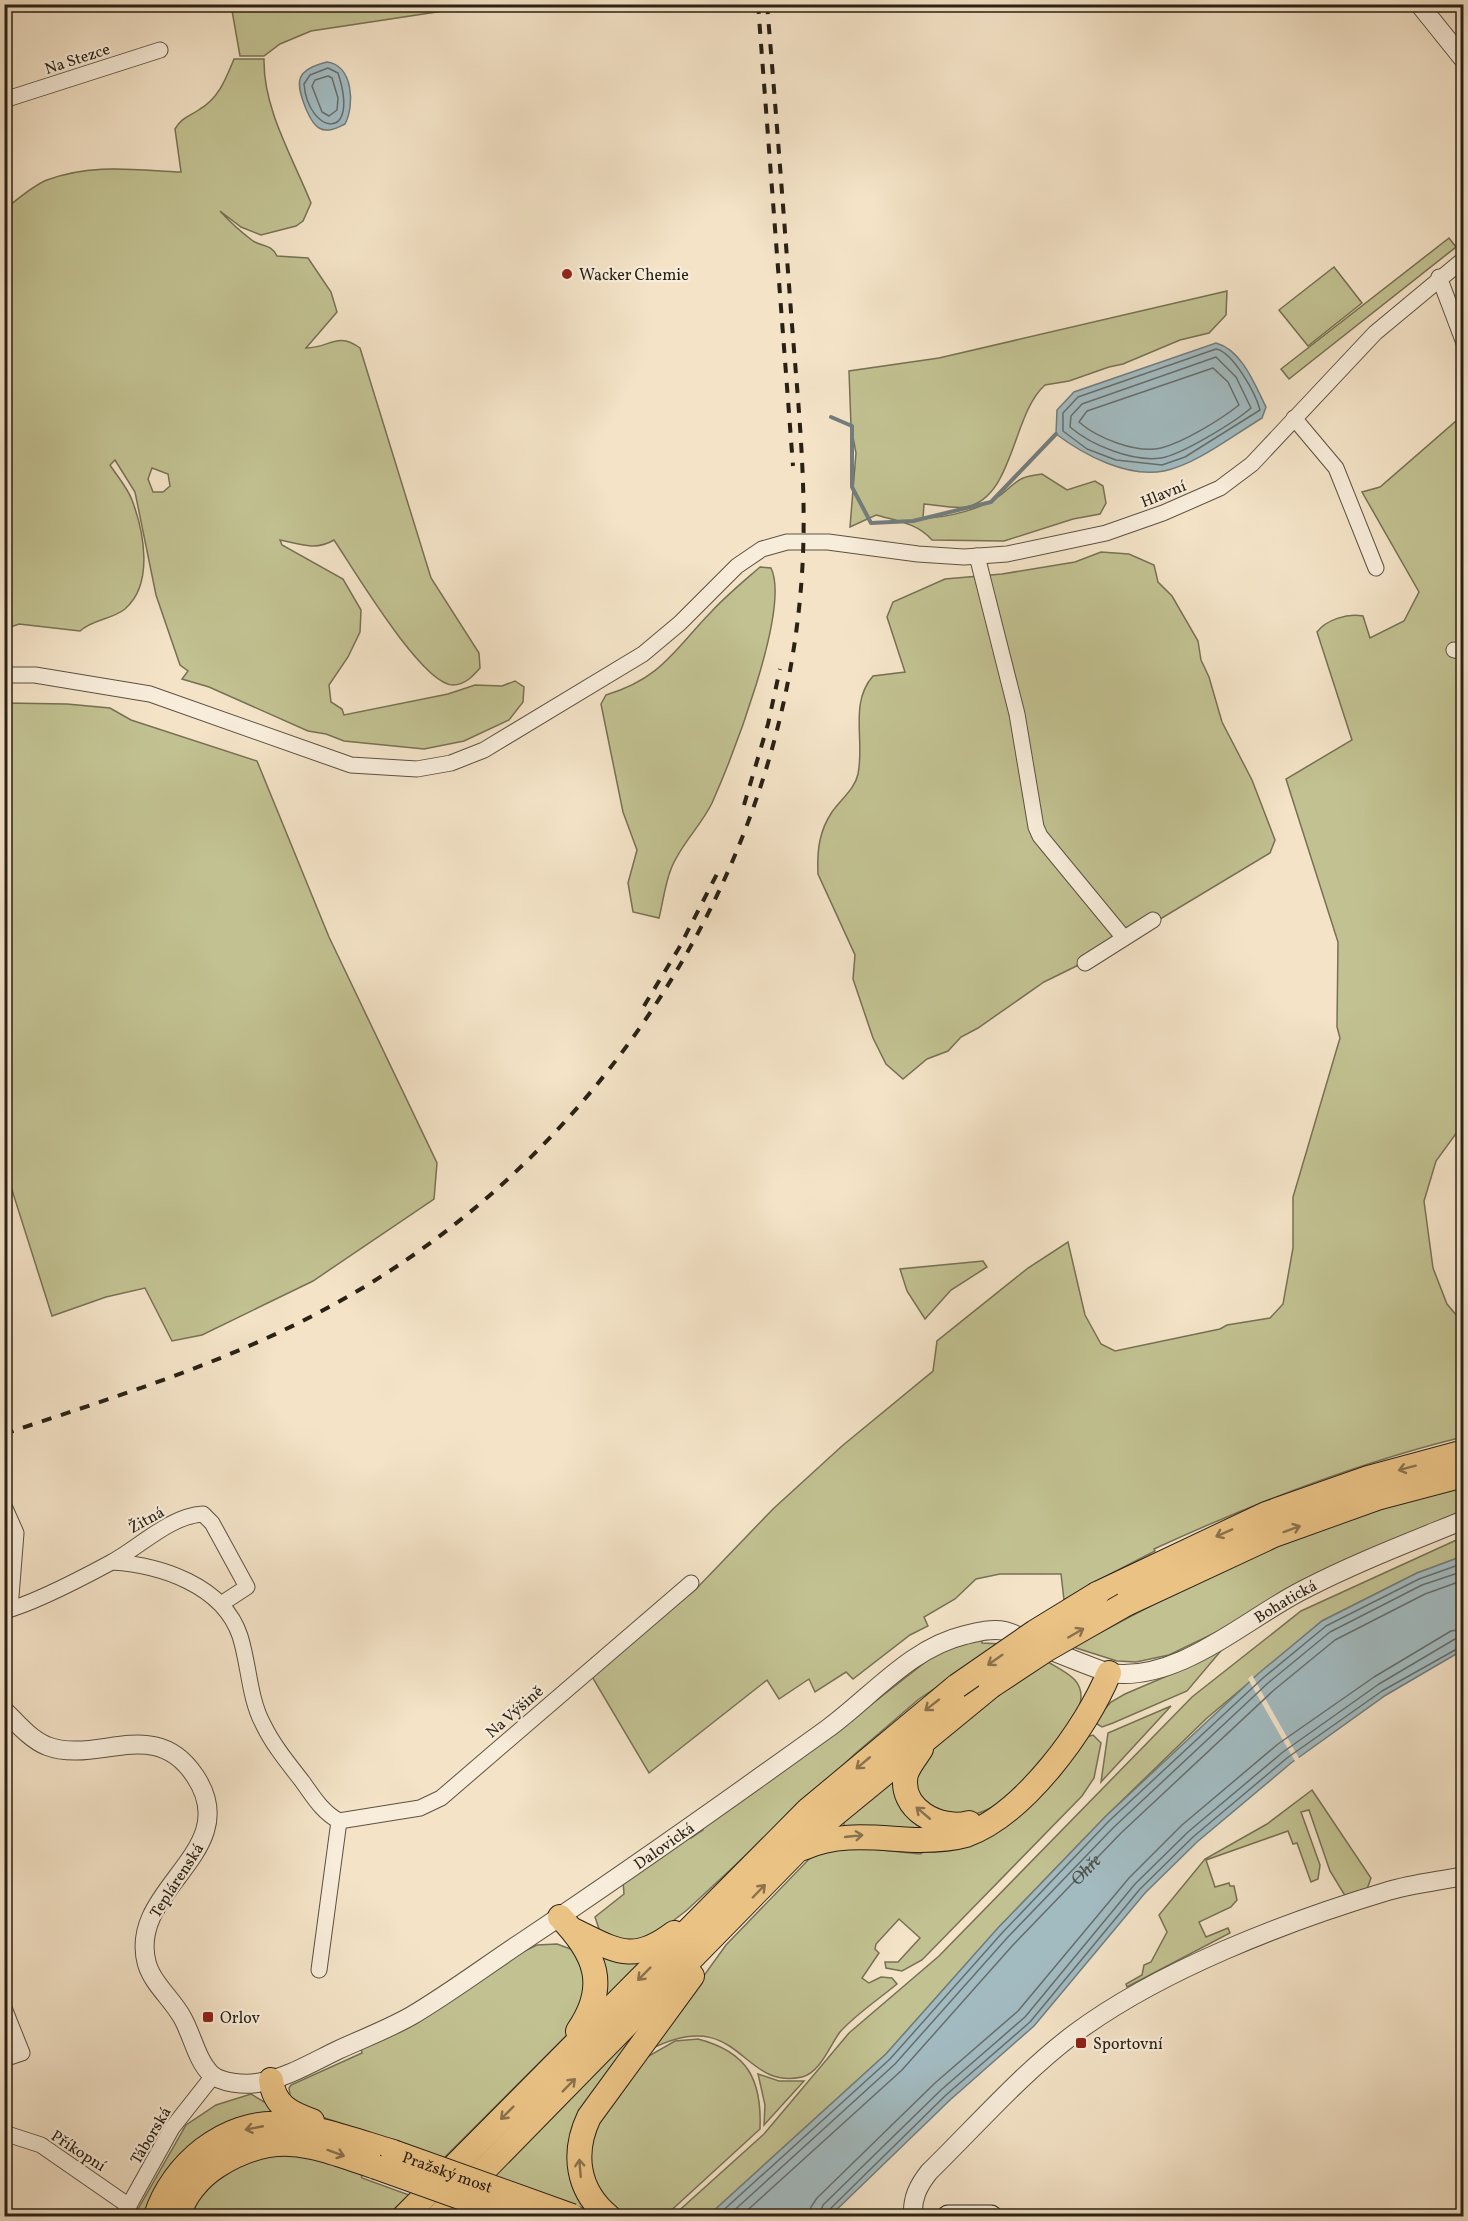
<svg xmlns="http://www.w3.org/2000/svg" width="1468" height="2221" font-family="Vollkorn,serif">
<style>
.green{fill:#c2c191;stroke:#767154;stroke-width:1.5;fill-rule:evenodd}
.water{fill:#a2bbc1;stroke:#727d7d;stroke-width:1.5}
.pier{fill:#f4e3c7}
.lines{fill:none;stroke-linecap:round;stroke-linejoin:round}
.shore{stroke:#666e6c;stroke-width:1.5}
.stream{stroke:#727d7d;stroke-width:4}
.minor-casing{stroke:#5c5242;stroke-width:17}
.tertiary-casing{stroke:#5c5242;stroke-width:20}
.secondary-casing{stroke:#292116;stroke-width:23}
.trunk-casing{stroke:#292116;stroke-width:26}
.minor{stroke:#f8eddb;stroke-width:15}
.tertiary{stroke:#f8eddb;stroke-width:18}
.secondary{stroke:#f8eddb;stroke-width:21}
.trunk{stroke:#eac284;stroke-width:24}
.rail{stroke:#292116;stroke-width:4;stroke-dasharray:10 10;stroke-linecap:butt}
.trunk-bridge-casing{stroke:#292116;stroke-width:26;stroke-linecap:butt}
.trunk-bridge{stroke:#eac284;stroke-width:24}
.oneway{stroke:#8a724d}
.poi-dot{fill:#8f2418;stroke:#f8eddb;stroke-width:2}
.labels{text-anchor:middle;stroke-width:4.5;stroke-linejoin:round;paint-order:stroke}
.street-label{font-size:16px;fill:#292116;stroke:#f8eddb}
.poi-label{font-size:16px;fill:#292116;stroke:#f8eddb;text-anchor:start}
.water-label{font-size:18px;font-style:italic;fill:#4d4f49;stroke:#f8eddb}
</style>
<rect width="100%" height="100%" fill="#f4e3c7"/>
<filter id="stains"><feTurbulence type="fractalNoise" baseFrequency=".00333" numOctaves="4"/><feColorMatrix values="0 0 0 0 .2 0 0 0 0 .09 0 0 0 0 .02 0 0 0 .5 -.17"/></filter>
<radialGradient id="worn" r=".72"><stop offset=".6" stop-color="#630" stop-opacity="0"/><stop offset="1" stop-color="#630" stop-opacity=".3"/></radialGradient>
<!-- green -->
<g class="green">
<path d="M231 5V4L483 5 311 31 280 44 264 56H240Z"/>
<path d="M234 59H264C263 109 293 158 311 203L303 221 296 226 261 235 241 227 220 211C230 222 241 232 253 241 263 247 271 244 277 256L308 258 331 292 337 312 306 348C330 348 337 331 360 348L431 578 479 653 480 668C473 676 465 685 453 685 422 685 353 568 334 540 316 551 299 544 280 540L282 545 343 579 361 610 360 632 348 657 329 685 331 702 342 709 344 715 448 694 475 685 502 686 515 681 524 687 523 702 509 720 464 741 424 749 344 741 326 734 308 731 209 687 182 679 188 671 180 665 156 595 135 492 115 460 110 465C117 476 127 487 132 500 144 532 154 584 125 609 111 620 93 619 80 631L19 624 5 629V209C17 200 32 186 47 180 92 163 135 170 181 172L175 129C182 117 189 117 200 109 219 98 226 78 234 59ZM152 468 168 474 170 486 163 492H153L148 479Z"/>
<path d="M1449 238 1456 247 1289 379 1281 369Z"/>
<path d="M1334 267 1362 303 1308 346 1279 310Z"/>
<path d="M1227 291 1226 315 1209 333 1180 340 1123 364 1109 367 1069 381 1045 385C1012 414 1014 498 966 507 954 509 937 505 924 504L923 518C947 518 983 509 1002 494 1019 480 1018 477 1042 474L1067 490 1095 481 1103 486 1106 503 1100 514 1073 519 1004 541 932 540C917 523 897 521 876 515L850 527 856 453 851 426 849 371 939 358Z"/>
<path d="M1463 415V1124L1436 1161 1424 1201 1433 1268 1447 1304 1463 1323V1437C1356 1463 1254 1503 1154 1549L1155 1551 1091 1584 1064 1600 1061 1574H1000L976 1579 955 1599 924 1617 928 1626 910 1635 853 1679 846 1672 815 1692 809 1679 779 1699 767 1680 649 1773 591 1675 696 1589 773 1509 842 1446 933 1371 937 1341 1028 1268 1068 1242 1085 1315 1101 1344 1115 1351 1220 1329 1227 1325 1270 1318 1283 1304 1293 1248V1197L1340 1038 1337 1027 1338 942 1286 779 1352 740 1317 632C1326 620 1347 613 1363 616L1370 638 1404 621 1419 592 1362 492 1380 487Z"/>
<path d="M1101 552 1129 554 1154 565 1158 582 1172 596 1198 641 1201 660 1209 677 1222 722 1252 780 1275 840 1270 853 1107 951 1044 982 978 1028 961 1037 948 1051 927 1059 903 1079 886 1064 873 1038 853 979 855 955 818 874C817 851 819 831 832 812 841 799 855 789 858 774 865 741 849 703 873 676L905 672 887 617 893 602 945 579 1002 574 1075 562Z"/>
<path d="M760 567 771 568C791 609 731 760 712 803 701 826 680 845 671 869 665 884 663 902 659 918L633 912 628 883 637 850 623 812 601 704 606 695C662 678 674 650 712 611 727 595 744 581 760 567Z"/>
<path d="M4 703 67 704 110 708 131 720 257 761 329 937 437 1163 434 1199 313 1281 202 1335 172 1341 145 1288 106 1297 52 1316 5 1168Z"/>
<path d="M983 1261 987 1267 951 1290 925 1319 907 1291 900 1269Z"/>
<path d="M1463 1484V1513L1169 1655 1136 1662 1117 1661 1073 1647 1235 1561 1364 1513Z"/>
<path d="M1463 1537V1556L1417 1573 1322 1621 1207 1718 1105 1817 999 1927 886 2054 708 2216H673L764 2134 849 2033 939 1956 1192 1697 1301 1611Z"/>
<path d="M982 1639V1643L1001 1644 919 1699 856 1753 687 1910 660 1931 635 1944 600 1932 595 1917 624 1894 623 1881 688 1835 691 1838 703 1830 702 1826 840 1729 928 1660 939 1652Z"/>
<path d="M1225 1646 1187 1691 1113 1723 1102 1727 1097 1724 1096 1719 1111 1702 1125 1694 1181 1670Z"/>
<path d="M1048 1662C1065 1672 1086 1680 1080 1704L1082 1705C1057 1743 1015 1811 965 1816 952 1818 934 1808 921 1805L912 1777 926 1752 968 1715Z"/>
<path d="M1171 1706 1101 1782 1108 1733Z"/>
<path d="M1093 1735 1101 1743 1094 1778 1082 1796 922 1960 902 1971 886 1968 885 1962H898L920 1938 899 1919 876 1944 875 1949 879 1953 862 1978 869 1983 881 1977 892 1978 897 1984C879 1999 856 2014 840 2032 830 2045 820 2073 802 2077 740 2091 741 2004 651 2049L726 1945 811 1857 833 1845 920 1854 1044 1788 1075 1755 1087 1737Z"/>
<path d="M888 1781 894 1784 940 1831 844 1826V1822Z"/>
<path d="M1312 1790 1371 1878 1367 1889 1347 1896 1344 1894 1330 1871 1309 1810 1301 1812 1320 1865 1318 1879 1311 1882 1297 1843 1293 1844 1288 1831 1206 1860 1215 1887 1229 1883 1230 1886H1234L1237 1900 1231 1907 1199 1922 1206 1937 1228 1928 1230 1933 1127 1987 1126 1984 1142 1975 1144 1965 1151 1962 1167 1932 1159 1915 1205 1859 1267 1824Z"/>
<path d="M557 1944 579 1952 589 1984 569 2033 444 2158 292 2107 289 2088 291 2085 362 2053 361 2048 514 1956 537 1945Z"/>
<path d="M599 1952 641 1963 605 2001Z"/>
<path d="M672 1993 571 2134C565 2161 567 2187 585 2209L492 2175Z"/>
<path d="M698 2039C748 2052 762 2080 760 2129L665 2216H631L611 2205 596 2186 589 2169 594 2130 647 2057 675 2041Z"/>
<path d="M758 2074 779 2081H804L764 2125 765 2105Z"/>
<path d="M251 2094 286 2115 150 2216H134L186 2125 216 2105Z"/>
<path d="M251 2155 305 2156 361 2174 362 2178 409 2195 387 2216H187L198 2192Z"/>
</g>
<!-- water -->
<g class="water">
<path d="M327 62C353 65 355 105 345 124 337 128 328 133 319 128 312 124 309 115 306 109 295 81 295 70 327 62Z"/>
<path d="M1216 343C1242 350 1255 385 1266 407L1262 418C1234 435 1195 465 1164 471 1127 478 1084 455 1056 434L1057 410 1074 392Z"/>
<path d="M1463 1556V1650L1386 1695 1291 1763 1197 1842 1145 1893 1034 2026 950 2100 830 2216H708L886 2054 997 1929 1105 1817 1259 1673 1322 1621 1417 1573Z"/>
</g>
<!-- pier -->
<path class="pier" d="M1252 1675 1300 1760 1296 1763 1248 1679Z"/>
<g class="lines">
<!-- shore -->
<g class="shore">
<path d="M328 68 338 73C361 144 308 134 304 84L310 75Z"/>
<path d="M328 76 332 78 338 98 337 110 329 116 322 112 312 86 315 80Z"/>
<path d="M1216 349C1233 352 1256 394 1260 410L1185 457 1162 465 1116 460 1087 449 1063 431V413L1078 397Z"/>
<path d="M1216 357 1236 377 1251 408C1235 422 1181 455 1161 458 1132 462 1091 445 1070 427L1071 416 1082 404Z"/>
<path d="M1213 368 1228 382 1239 405C1220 420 1184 442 1161 448 1137 454 1097 438 1079 422L1087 411Z"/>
<path d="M717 2216 890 2059 1002 1933 1109 1821 1263 1678 1326 1626 1419 1579 1464 1563"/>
<path d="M728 2216 895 2064 1007 1938 1114 1827 1268 1683 1330 1632 1422 1585 1464 1571"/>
<path id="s1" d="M741 2216 902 2070 1013 1945 1121 1833 1274 1690 1335 1640 1425 1594 1464 1580"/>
<path d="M810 2216 811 2207 817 2198 935 2083 1018 2011 1129 1878 1182 1825 1278 1744 1374 1677 1451 1631 1464 1629"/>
<path d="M819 2216 823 2205 863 2166 941 2090 1025 2017 1135 1884 1188 1832 1283 1752 1379 1684 1455 1639 1464 1638"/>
<path d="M827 2216 829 2210 946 2095 1030 2022 1140 1889 1193 1837 1287 1758 1382 1691 1464 1645"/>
</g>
<!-- stream -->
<path class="stream" d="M831 417 852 426V487L871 523 913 521 991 502 1056 434"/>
<!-- minor casing -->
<g class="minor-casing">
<g id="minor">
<path d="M4 100 160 50"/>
<path d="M1439 277 1464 343"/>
<path d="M1294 418 1336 468 1376 568"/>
<path d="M977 556 1017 714 1036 827 1040 836 1124 938"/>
<path d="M1454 650 1464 652"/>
<path d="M4 675H35L150 694 351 765 417 769 451 763 484 750 643 654 680 623 737 566 762 549 787 542H828L918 554 964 557 1007 554 1106 533 1163 513 1220 488 1252 464 1375 333 1464 259"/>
<path d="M1085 963 1153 920"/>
<path d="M4 1506 16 1533 10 1609"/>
<path d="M112 1562C160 1565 223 1585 240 1636 249 1664 249 1698 263 1724 273 1745 288 1763 302 1781 313 1796 322 1812 339 1821L420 1808 441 1798 691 1583"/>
<path d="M4 1611C32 1604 84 1577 110 1563 139 1548 169 1516 203 1514L212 1523 247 1587 221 1604"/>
<path d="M319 1970 339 1821"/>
<path d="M4 2008 22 2053 4 2059"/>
<path d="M4 2133 41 2145 129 2206"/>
<path d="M123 2216 172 2128 213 2076"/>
</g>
</g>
<!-- tertiary casing -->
<g class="tertiary-casing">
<g id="tertiary">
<path d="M1419 4 1464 60"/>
<path id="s2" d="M4 1710C17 1723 30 1739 47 1746 97 1765 155 1715 195 1776 246 1852 126 1889 147 1964 153 1984 172 1999 182 2017 192 2034 197 2061 211 2074 221 2083 244 2085 257 2083 285 2079 313 2062 338 2050 362 2039 388 2029 411 2016 450 1993 487 1965 525 1940 627 1872 727 1801 827 1729 871 1697 910 1648 965 1635 977 1632 992 1628 1005 1631 1017 1634 1030 1642 1042 1647 1064 1656 1086 1665 1109 1673 1178 1683 1244 1620 1303 1590 1355 1563 1410 1542 1464 1520"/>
<path d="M913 2216C912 2198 918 2186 929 2172 976 2126 1021 2074 1074 2034 1160 1970 1285 1922 1388 1891 1412 1884 1439 1881 1464 1876"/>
</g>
</g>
<!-- secondary casing -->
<g class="secondary-casing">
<path id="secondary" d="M948 2216H991"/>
</g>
<!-- trunk casing -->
<g class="trunk-casing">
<g id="trunk">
<path d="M1097 1594 1266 1514 1368 1478 1464 1452"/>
<path d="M1124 1605 1274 1535 1377 1498 1464 1475"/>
<path d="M921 1749C916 1757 909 1765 906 1774 898 1809 940 1831 969 1823"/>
<path d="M803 1848C842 1831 880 1839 920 1840 935 1840 952 1839 966 1835 1024 1814 1086 1729 1109 1673"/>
<path d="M560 1917C596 1954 609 1986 578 2031"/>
<path d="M573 1930C615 1950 632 1965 674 1933"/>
<path d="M271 2080C274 2105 289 2113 312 2121"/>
<path d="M156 2216C172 2165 225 2120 281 2124 319 2127 356 2141 393 2152"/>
<path d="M179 2216C183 2196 200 2177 217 2166 277 2128 314 2146 376 2167"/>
<path d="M405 2216 808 1810 957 1686"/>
<path d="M439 2216 824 1823 991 1686"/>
<path d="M608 2216C577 2190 572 2153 589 2117L692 1976"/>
</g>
</g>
<!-- minor -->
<use href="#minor" class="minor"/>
<!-- tertiary -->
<use href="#tertiary" class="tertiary"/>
<!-- secondary -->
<use href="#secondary" class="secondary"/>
<!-- trunk -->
<use href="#trunk" class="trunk"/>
<!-- rail -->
<g class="rail">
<path d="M758 4 793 466"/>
<path d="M744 805 768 724 780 669"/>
<path d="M644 1006 679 948 719 870"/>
<path d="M4 1434C114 1397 227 1363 329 1307 602 1160 790 865 803 555 806 478 798 401 792 325 784 218 776 111 767 4"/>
</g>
<!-- trunk-bridge casing -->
<g class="trunk-bridge-casing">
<g id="trunk-bridge">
<path d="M957 1686 1035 1632 1097 1594"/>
<path d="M991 1686 1047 1649 1124 1605"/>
<path id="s3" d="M393 2152 572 2216"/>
<path d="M376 2167 513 2216"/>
</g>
</g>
<!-- trunk-bridge -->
<use href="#trunk-bridge" class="trunk-bridge"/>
</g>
<!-- one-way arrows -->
<defs><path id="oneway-shaft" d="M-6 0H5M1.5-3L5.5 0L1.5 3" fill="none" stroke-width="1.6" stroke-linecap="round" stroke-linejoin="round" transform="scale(1.5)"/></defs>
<g class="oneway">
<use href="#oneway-shaft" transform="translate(1407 1468) rotate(165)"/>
<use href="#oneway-shaft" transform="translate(1292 1529) rotate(-20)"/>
<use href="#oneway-shaft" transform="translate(1224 1533) rotate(156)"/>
<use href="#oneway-shaft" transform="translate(1076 1633) rotate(-30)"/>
<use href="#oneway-shaft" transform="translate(995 1660) rotate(145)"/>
<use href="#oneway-shaft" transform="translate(932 1705) rotate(142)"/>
<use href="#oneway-shaft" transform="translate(863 1763) rotate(140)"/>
<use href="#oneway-shaft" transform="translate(923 1813) rotate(-140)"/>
<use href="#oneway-shaft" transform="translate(854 1836) rotate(-6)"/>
<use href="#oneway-shaft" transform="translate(759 1891) rotate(-46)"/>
<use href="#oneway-shaft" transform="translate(644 1974) rotate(135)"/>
<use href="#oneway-shaft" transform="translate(569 2085) rotate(-45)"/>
<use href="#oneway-shaft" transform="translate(507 2113) rotate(135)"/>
<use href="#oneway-shaft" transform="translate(254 2128) rotate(169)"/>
<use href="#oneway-shaft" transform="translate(336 2153) rotate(20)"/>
<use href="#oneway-shaft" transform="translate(580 2168) rotate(-95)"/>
</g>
<!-- markers -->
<g class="poi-dot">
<circle cx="567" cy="274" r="6"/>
<rect x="202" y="2011" width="12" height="12" rx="3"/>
<rect x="1075" y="2037" width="12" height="12" rx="3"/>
</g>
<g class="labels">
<!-- street labels -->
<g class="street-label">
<text transform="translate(77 58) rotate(-18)" y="6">Na Stezce</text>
<text transform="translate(1163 493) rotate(-22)" y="6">Hlavní</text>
<text transform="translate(146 1519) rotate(-29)" y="6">Žitná</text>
<text dy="6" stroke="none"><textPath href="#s2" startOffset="1790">Bohatická</textPath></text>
<text transform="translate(514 1711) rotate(-41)" y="6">Na Výšině</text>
<text dy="6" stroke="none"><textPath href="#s2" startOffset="1074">Dalovická</textPath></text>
<text transform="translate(176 1880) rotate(-57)" y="6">Teplárenská</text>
<text transform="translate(150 2135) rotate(-59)" y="6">Táborská</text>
<text transform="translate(79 2150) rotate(33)" y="6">Příkopní</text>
<text dy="6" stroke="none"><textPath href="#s3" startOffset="58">Pražský most</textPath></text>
</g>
<!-- poi labels -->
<g class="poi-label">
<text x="579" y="280">Wacker Chemie</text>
<text x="220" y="2023">Orlov</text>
<text x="1093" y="2049">Sportovní</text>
</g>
<!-- water labels -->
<g class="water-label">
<text dy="6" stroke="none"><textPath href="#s1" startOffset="489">Ohře</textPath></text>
</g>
</g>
<!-- margin -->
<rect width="1468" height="2221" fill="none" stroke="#f4e3c7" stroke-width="24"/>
<rect x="6" y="6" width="1456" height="2209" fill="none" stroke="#292116" stroke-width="3"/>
<rect x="12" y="12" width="1444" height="2197" fill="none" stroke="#292116" stroke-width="1.5"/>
<rect width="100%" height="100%" filter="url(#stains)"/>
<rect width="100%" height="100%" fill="url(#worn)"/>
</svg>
